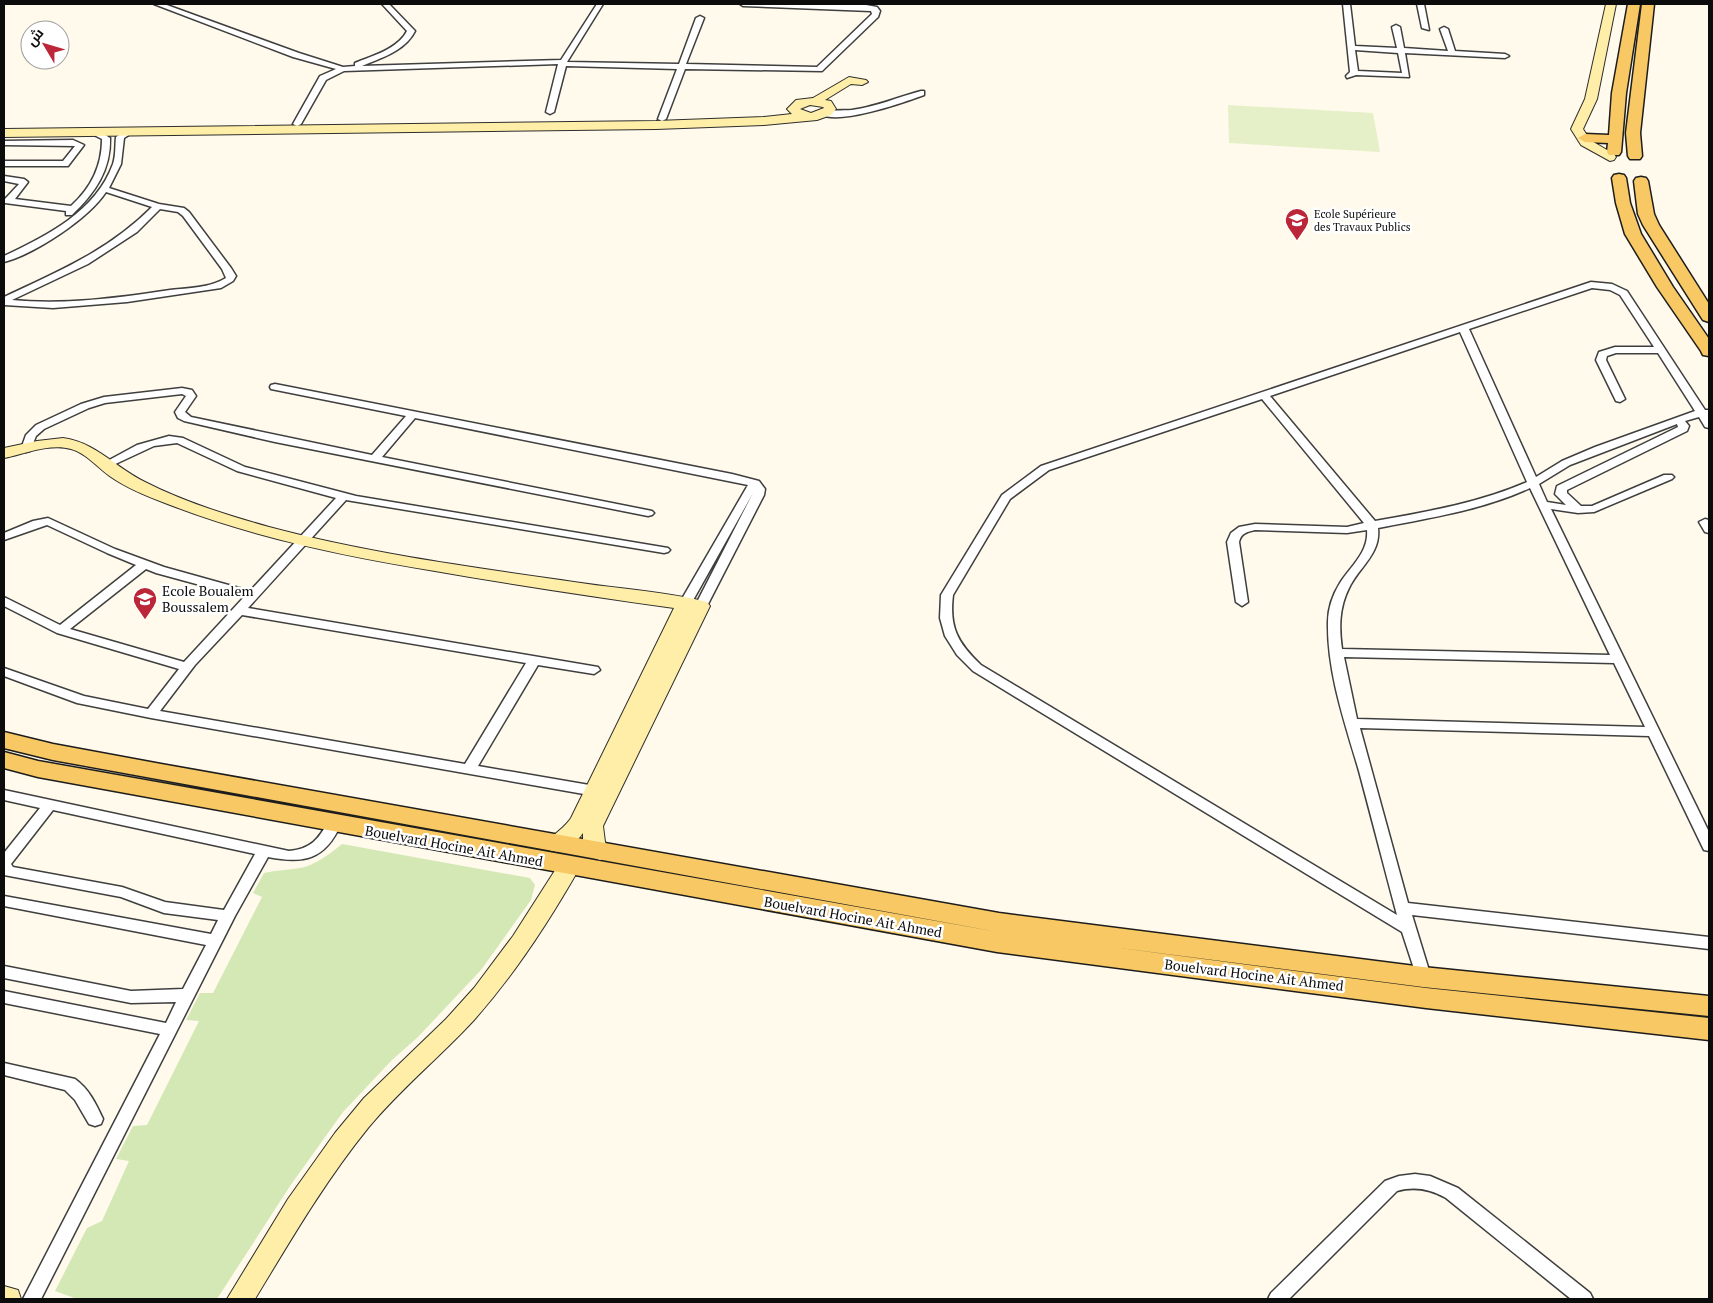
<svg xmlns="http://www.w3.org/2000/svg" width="1713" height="1303" font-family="'PT Serif',Cairo,serif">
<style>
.green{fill:#d4e8b6}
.pitch{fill:#e5f0c8}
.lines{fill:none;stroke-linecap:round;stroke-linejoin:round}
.street-casing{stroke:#3f3f3f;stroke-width:3}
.secondary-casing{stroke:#2e2e2e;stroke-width:2}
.primary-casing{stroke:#1d1d1d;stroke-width:3}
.street{fill:#fff;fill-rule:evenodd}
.secondary{fill:#feeea7;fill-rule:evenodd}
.primary{fill:#f7c863;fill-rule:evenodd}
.labels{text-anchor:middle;stroke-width:5;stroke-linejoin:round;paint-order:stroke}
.far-poi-label{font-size:11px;fill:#0c0c0c;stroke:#fff;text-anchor:start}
.poi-label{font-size:14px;fill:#0c0c0c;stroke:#fff;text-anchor:start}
.street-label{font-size:14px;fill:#0c0c0c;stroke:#fff}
</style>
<rect width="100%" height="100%" fill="#fffaeb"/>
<!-- green -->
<path class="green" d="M342 844 530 878 535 885 531 900 481 970 418 1037 392 1060 343 1112 290 1186 217 1299H77L55 1291 87 1228 102 1221 129 1161 116 1159 133 1126 147 1125 199 1021 186 1020 200 993H213L262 897 253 893 264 873C276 870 288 870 300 868 314 866 331 853 342 844Z"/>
<!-- pitch -->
<path class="pitch" d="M1228 105 1373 113 1380 152 1229 143Z"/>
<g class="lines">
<!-- street casing -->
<g class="street-casing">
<g id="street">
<path d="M154 4H164L299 53 343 67 355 66V63C372 56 398 49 407 31L382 4H389L415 31C405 51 381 58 362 66L561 60 597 4H603L567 62 679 64 696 18 700 16 704 18 686 64 817 67 872 14 871 11 743 6 740 4 866 5 877 7 880 11 878 17 822 71 685 69 666 119 662 121 658 119 677 69 566 66 554 112 550 114 546 112 558 64 344 71 326 80 301 124 297 126 293 124 320 76 336 69 293 57Z"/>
<path d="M1343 4H1350L1355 46 1397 48 1392 27 1396 25 1400 27 1404 48 1448 51 1440 29 1444 27 1448 29 1455 51 1505 54 1509 56 1505 58 1405 53 1409 77 1356 75 1347 78 1346 76 1350 72ZM1355 50 1398 53 1402 73 1358 71Z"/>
<path d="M1417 4H1424L1429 30 1422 28Z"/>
<path d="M921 91H924V95C905 102 837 126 821 114 828 109 843 111 852 110 876 107 898 97 921 91Z"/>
<path d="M90 129H96L110 138C111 170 95 193 72 215H66V211L5 203V199L19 184 4 181V176L24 179 28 182 15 199 71 206C91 188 102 166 102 139L90 133Z"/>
<path d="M128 129 135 131 124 138 121 164 109 188 159 204 184 208 189 212 231 268 236 276 233 281 221 288 127 302 53 308 4 305V297C59 271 108 251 152 207L106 192C88 219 35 254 4 262V256C47 236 96 211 113 164 116 155 115 146 116 137ZM160 209 178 212 183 216 222 269 226 278C210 288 188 288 170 290 117 298 65 305 12 300L88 264 137 232Z"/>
<path d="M73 140 84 145 68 166H4V161H63L75 146 4 145V141Z"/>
<path d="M1591 282 1612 284 1627 291 1705 410H1709V428L1705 427 1699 417 1685 421 1689 426 1687 431 1567 490V493L1581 506H1592L1664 475H1672L1674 477 1672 479 1594 512 1578 513 1551 509 1709 832V851L1704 850 1702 846 1649 736 1360 728 1408 903 1709 937V949L1412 915 1431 977 1428 981 1423 983 1418 981 1402 932 973 671 957 655 945 636 940 618 941 595 1002 495 1041 466ZM1592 288 1610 290 1620 295 1654 347H1615L1599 352 1596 360 1616 401 1620 402 1625 399 1606 360 1607 356 1616 353H1658L1695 411 1595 447 1562 461 1536 477 1469 329ZM1460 332 1527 482C1479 503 1426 512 1375 521L1270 396ZM1262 399 1364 523 1347 527 1255 524 1239 527 1231 533 1227 542 1236 602 1242 606 1248 602 1239 542C1241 533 1247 532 1255 530L1347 533 1367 530C1369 552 1351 566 1340 583 1333 594 1328 609 1328 622 1327 672 1345 723 1359 771 1372 819 1384 867 1397 915L981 665C958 643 949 628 953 595L1010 499 1049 470ZM1677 424 1678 427 1557 486 1555 494 1566 505 1547 502 1539 484 1570 465ZM1530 488 1610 655 1342 649C1339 628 1339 608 1349 588 1359 567 1381 554 1378 528 1429 518 1483 510 1530 488ZM1344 657 1614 663 1645 727 1357 719Z"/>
<path d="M275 384 732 474 759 481 765 489 764 495 707 606 701 610 695 606 753 493 691 604 685 608 679 604 748 485 415 418 382 457 652 511 654 513 652 515 648 516 275 442 184 421 178 418 175 412 186 396 182 394 105 403 89 408 44 429 36 436 30 451 26 452 21 449 26 435 36 425 81 404 104 397 182 388 192 390 196 396 185 412 191 417 372 455 406 416 271 389 270 387 271 385Z"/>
<path d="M169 436 183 438 245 467 356 496 668 548 670 550 668 552 664 553 346 500 248 608 598 667 600 670 594 674 538 665 478 766 601 787 606 789 608 792 606 795 601 797 151 718 77 703 4 676V668L84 696 148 709 179 669 57 633 4 606V597L60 625 136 565 107 553 47 525 4 540V533L33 521 48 518 115 549 164 567 250 591 336 498 237 471 177 443 154 446 109 467 105 468 100 465 137 445ZM146 569 156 573 244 597 184 662 70 629ZM242 615 526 663 465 764 160 711 195 665Z"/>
<path d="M1705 519 1709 520V533L1705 532 1699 522Z"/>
<path d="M4 790 289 851C311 849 319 839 329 820H339L341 824C325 860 304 864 268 857L235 916 41 1299H23L160 1034 4 1003V991L166 1023 176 1002 131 1003 4 978V966L131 991 183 989 206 945 4 906V896L211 934 218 920 164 913 121 897 4 875V853L40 808 4 800ZM53 810 255 854 224 910 165 902 122 887 13 867 11 864Z"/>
<path d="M4 1063 75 1079C89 1089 96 1104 103 1119L101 1124 95 1126 89 1124 75 1100 65 1090 4 1075Z"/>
<path d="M1415 1174 1430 1176 1458 1188 1590 1293 1593 1299H1571L1446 1198C1430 1189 1415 1186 1397 1191L1289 1299H1268L1271 1293 1385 1181 1399 1176Z"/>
</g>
</g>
<!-- secondary casing -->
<g class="secondary-casing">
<g id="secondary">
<path d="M1606 4H1616L1597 99 1583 129 1590 140 1614 154 1616 157 1614 160 1610 161 1581 145 1571 129 1585 99Z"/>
<path d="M849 77 866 80 868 82 862 85 851 84 825 100 831 101 836 109 831 115 817 120 764 125 656 129 4 137V129L656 121 764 117 792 114 787 109 796 100 813 98ZM810 105 823 107 824 108 811 113 800 109Z"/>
<path d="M63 438C95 442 116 468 145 482 184 502 227 515 269 527 370 554 477 568 581 583 621 589 669 592 707 602L710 606 603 826 605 842 611 852 608 857 600 860 592 857 583 843V833C575 844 563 855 550 850L546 845C552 834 564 829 571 818L674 608C594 597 515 585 435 571 343 556 252 537 165 503 146 496 127 488 111 477 98 468 86 453 71 449 50 443 24 454 4 458V448L37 441Z"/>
<path d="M569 859 577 861 580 867C550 920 515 974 474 1020 440 1057 400 1089 368 1128 325 1181 290 1241 255 1299H227L288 1199 335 1133 364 1098 446 1019 474 988 513 936 561 861Z"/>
<path d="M4 1286 18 1290 21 1299H4Z"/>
</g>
</g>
<!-- primary casing -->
<g class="primary-casing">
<g id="primary">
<path d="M1628 4H1640L1626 93 1621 152 1619 155H1609L1607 152 1608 143 1585 142 1578 138 1585 134 1609 135 1612 93Z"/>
<path d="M1642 4H1654L1640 133 1642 156 1640 159H1630L1628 156 1626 133Z"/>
<path d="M1619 174 1624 175 1626 178 1630 203 1641 234 1673 287 1709 339V356L1703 355 1701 351 1657 287 1625 234 1616 203 1612 178 1614 175Z"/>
<path d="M1641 177 1646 178 1648 181 1654 214 1659 225 1709 304V322L1703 320 1701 317 1643 225 1638 214 1634 181 1636 178Z"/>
<path d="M4 732 53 744 161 764 999 913 1423 967 1709 996V1016L1423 987 1112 947 1426 988 1709 1018V1040L1426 1008 997 952 38 777 4 768V752L38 761 998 932 53 760 4 748Z"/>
</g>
</g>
<!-- street -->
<use href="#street" class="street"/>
<!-- secondary -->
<use href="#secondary" class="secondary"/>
<!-- primary -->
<use href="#primary" class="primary"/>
</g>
<!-- icons -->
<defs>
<g id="university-pin" transform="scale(1.25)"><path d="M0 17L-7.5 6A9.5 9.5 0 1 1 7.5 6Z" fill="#bb2638" stroke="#fff"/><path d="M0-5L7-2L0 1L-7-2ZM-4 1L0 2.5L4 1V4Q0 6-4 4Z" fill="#fff"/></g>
<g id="school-pin" transform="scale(1.25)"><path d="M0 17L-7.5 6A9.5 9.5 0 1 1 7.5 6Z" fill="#bb2638" stroke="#fff"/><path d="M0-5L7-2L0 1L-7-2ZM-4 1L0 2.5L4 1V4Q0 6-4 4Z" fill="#fff"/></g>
</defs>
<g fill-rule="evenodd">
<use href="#university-pin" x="1297" y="220"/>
<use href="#school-pin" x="145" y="599"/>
</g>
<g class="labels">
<!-- far-poi labels -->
<g class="far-poi-label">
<text x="1314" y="218">Ecole Supérieure<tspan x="1314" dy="13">des Travaux Publics</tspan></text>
</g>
<!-- poi labels -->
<g class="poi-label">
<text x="162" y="596">Ecole Boualem<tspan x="162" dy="16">Boussalem</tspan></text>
</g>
<!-- street labels -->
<g class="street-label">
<text transform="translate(454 846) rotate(10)" y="5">Bouelvard Hocine Ait Ahmed</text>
<text transform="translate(853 917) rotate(10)" y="5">Bouelvard Hocine Ait Ahmed</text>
<text transform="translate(1254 975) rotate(7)" y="5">Bouelvard Hocine Ait Ahmed</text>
</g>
</g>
<!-- border -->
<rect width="1713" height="1303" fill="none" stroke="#0c0c0c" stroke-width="10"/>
<!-- north arrow -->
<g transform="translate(45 45) rotate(308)"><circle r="24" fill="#ffffff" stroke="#9e9e9e"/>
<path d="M0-4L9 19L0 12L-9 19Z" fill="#bb2638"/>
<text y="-8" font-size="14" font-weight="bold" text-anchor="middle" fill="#0c0c0c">ش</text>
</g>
</svg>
